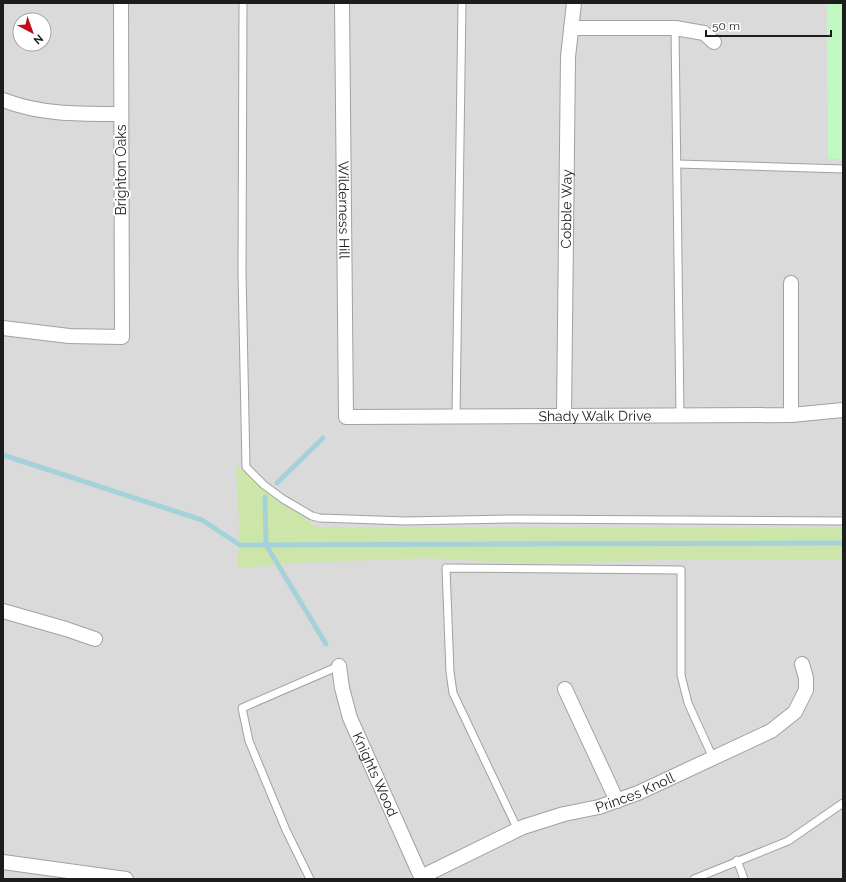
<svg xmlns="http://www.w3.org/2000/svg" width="846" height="882" font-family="Raleway,sans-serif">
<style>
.residential{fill:#dbdada;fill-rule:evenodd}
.grass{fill:#cce6aa}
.park{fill:#c1f7c1}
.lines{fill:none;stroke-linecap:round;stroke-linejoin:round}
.stream{stroke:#a5d2da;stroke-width:5}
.service-casing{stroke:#a1a1a1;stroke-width:9}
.minor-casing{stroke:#a1a1a1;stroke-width:16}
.service{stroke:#fff;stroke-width:7}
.minor{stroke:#fff;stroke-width:14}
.labels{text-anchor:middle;stroke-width:4;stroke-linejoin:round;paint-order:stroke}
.street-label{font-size:14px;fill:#1d1d1d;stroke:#fff}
</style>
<rect width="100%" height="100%" fill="#eee9e3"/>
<!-- residential -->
<path class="residential" d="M3 3H843V879H3ZM20 20H44V44H20Z"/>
<!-- grass -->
<path class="grass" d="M236 465 316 527 843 528V559L658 560 538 564 429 558 312 562 238 568 239 523Z"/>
<!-- park -->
<path class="park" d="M827 3H843V159H828Z"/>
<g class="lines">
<!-- stream -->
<g class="stream">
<path d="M3 455 202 520 240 545 843 543"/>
<path d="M277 483 323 438"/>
<path d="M265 497 266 545 326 644"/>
</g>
<!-- service casing -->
<g class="service-casing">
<g id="service">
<path d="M243 3 242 273 246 467 264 485 283 499 312 516 320 518 405 521 512 519 843 521"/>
<path d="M675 28 680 415"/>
<path d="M677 164 843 169"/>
<path d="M456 416 462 3"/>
<path d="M518 830 453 693 450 672 446 568 681 570V675L688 703 713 758"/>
<path d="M737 860 744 879"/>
<path d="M310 879 286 830 249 741 242 708 339 666"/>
<path d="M694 879 788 841 843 803"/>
</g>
</g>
<!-- minor casing -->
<g class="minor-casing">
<g id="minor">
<path id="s1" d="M342 3 346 417 791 415 843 410"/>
<path d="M571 28H675L704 33 714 42"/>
<path d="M3 100C42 115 80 114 121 114"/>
<path d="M791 283V415"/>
<path d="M3 328 69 336 122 337 121 3"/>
<path id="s2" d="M564 415 568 57 574 3"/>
<path d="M3 611 66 629 95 639"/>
<path id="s3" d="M339 666 342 688 350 718 422 879"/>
<path d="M565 689 617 801"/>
<path d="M3 862 126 879"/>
<path id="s4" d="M421 877 523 827 564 814 599 807 638 793 771 731 795 712 806 690V678L802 664"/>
</g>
</g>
<!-- service -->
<use href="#service" class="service"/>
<!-- minor -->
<use href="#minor" class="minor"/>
</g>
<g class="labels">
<!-- street labels -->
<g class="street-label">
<text transform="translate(121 170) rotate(-90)" y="5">Brighton Oaks</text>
<text dy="5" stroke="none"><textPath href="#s2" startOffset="206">Cobble Way</textPath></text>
<text dy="5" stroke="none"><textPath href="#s1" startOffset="207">Wilderness Hill</textPath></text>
<text dy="5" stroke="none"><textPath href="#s1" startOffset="663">Shady Walk Drive</textPath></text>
<text dy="5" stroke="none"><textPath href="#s3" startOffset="115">Knights Wood</textPath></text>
<text dy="5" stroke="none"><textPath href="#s4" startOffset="231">Princes Knoll</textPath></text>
</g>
</g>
<!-- border -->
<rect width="846" height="882" fill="none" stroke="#1d1d1d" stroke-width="8"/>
<!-- north arrow -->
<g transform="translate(32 32) rotate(139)"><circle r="19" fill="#ffffff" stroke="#a5a5a5"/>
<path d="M0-3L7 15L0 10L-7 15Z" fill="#c10917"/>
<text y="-6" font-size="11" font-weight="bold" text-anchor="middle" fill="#1d1d1d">N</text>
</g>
<!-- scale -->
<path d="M706 30v6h125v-6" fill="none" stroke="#1d1d1d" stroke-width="2"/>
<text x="712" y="30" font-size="12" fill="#1d1d1d" stroke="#ffffff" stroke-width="3" paint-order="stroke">50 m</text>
</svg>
